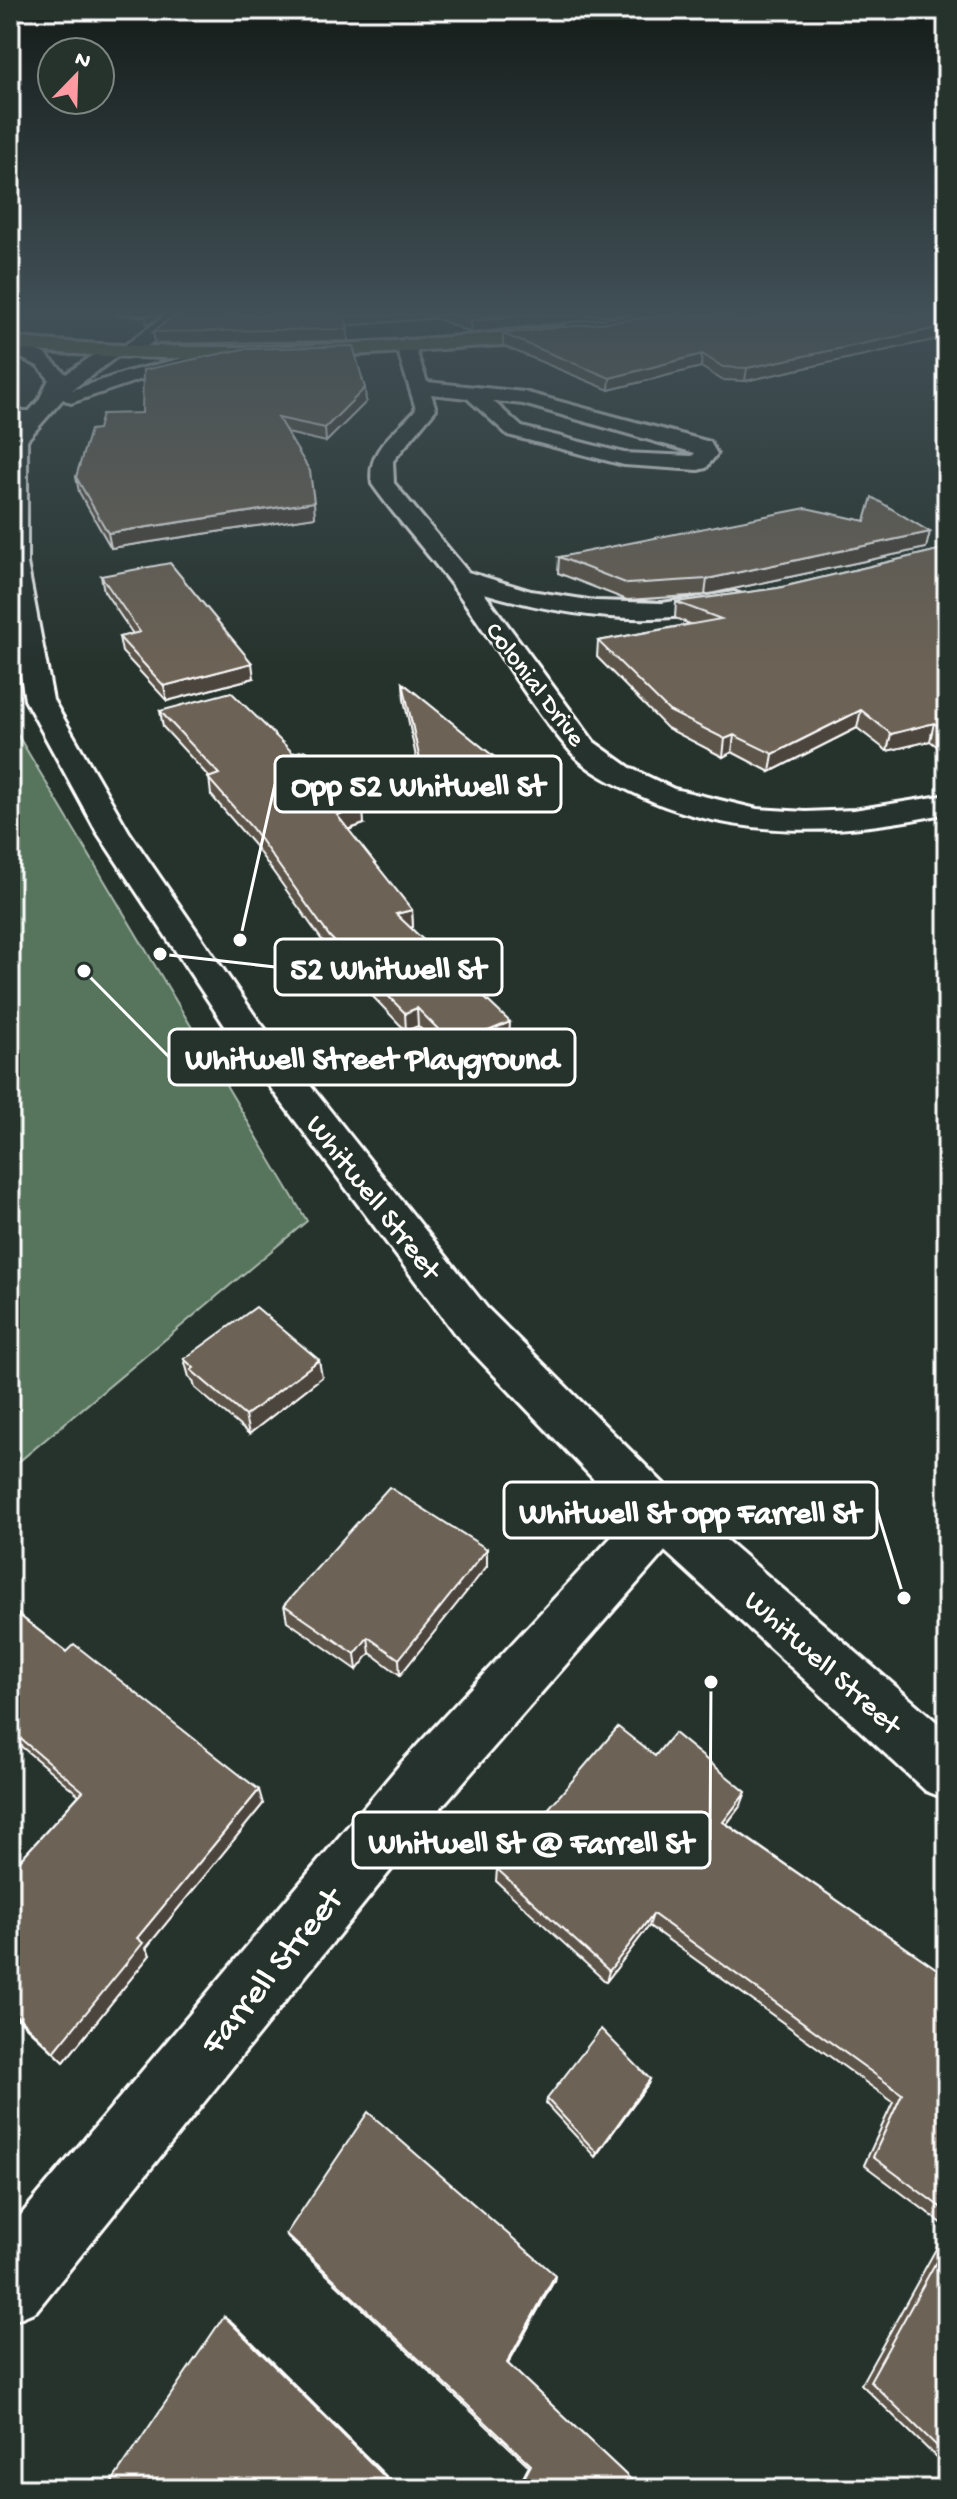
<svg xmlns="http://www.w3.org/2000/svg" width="957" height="2499" font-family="'Gochi Hand',sans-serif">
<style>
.green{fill:#57745c;stroke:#abbaae;stroke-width:2}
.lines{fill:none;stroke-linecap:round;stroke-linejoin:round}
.minor-casing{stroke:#fff;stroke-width:6}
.tertiary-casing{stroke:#fff;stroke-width:6}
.primary-casing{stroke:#fff;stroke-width:6}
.minor{fill:#26332d;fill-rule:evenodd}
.tertiary{fill:#26332d;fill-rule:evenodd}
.primary{fill:#71704a;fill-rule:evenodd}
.wall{fill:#5d5449;stroke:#fff;stroke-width:2}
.shaded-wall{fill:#4c453c;stroke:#fff;stroke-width:2}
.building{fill:#6c6255;stroke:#fff;stroke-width:2}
.labels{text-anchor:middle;stroke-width:6;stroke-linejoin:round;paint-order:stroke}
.far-street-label{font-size:26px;fill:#fff;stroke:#26332d}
.street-label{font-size:30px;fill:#fff;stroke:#26332d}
.near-street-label{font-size:36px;fill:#fff;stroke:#26332d}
.leader{fill:none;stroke:#fff;stroke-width:3}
.callout-dot{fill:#fff;stroke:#26332d;stroke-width:3}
.callout{fill:#26332d;stroke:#fff;stroke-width:3}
.callout-label{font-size:32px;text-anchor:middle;font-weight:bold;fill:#fff}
</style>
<rect width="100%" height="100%" fill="#26332d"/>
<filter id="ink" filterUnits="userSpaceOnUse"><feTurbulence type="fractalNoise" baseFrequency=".0125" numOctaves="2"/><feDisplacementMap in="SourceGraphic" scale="16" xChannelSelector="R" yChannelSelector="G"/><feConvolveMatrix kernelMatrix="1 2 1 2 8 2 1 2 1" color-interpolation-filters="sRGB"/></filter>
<g filter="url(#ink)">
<!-- green -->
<path class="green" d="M10 722 307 1221 10 1469Z"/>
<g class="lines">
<!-- minor casing -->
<g class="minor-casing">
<g id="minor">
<path d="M166 315H186L135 356H121V348Z"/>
<path d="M405 339 414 345 427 382 524 392 710 442 717 454 706 468 698 470 624 465 508 435 467 398 431 394 436 409 393 461 394 483 468 572 531 591 595 601 662 603 734 592 743 595 747 600C740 610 724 610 713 612 635 626 559 615 484 593L594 742 632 769 674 789 757 809 806 812 854 810 947 795V813C842 836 731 841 632 792 611 782 586 770 571 752 531 707 497 648 462 599 434 559 400 524 372 484 366 448 396 433 416 409L396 345ZM493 401 523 404 695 453 692 456 624 453 522 427Z"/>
<path d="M10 411H33L43 417 33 423H10Z"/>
<path d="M663 1495 681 1501 689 1517 681 1533 444 1804 36 2311 10 2322V2228L402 1762 645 1501Z"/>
</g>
</g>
<!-- tertiary casing -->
<g class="tertiary-casing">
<path id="tertiary" d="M10 341 45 354 66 374 105 347H119V355L72 390 126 372 201 354 210 360 208 364 139 380 71 403 63 399 27 440V563L53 700 129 832 255 1016 487 1308 681 1501 947 1731V1799L926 1791 645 1533 455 1334 229 1032 97 832 25 700 10 608V433L39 400 49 379 38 366 10 353Z"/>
</g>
<!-- primary casing -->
<g class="primary-casing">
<path id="primary" d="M563 327 572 332 569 336C529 346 483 345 442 349 298 361 154 363 10 349V337C195 356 378 345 563 327Z"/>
</g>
<!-- minor -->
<use href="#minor" class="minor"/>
<!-- tertiary -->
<use href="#tertiary" class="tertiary"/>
<!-- primary -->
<use href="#primary" class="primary"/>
</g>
<!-- wall -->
<g class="wall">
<path d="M117 315H162L147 325 146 317Z"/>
<path d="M175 315H634L471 333 436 318 347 325 348 341 155 344 153 332Z"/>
<path d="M947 315V337L745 381 722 380 701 367 609 390 503 346V334Z"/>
<path d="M366 402 326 442 287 433 315 517 111 548 79 492 76 477 98 429 142 413Z"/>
<path d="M926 548 705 595 627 600 558 573 559 557Z"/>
<path d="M947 548V749L942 750 930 741 887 751 857 728 770 772 732 752 723 757 667 728 597 657 598 641 690 624 675 618 676 602 778 588Z"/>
<path d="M101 576 254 678 167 701 122 652 119 637 133 634 104 591Z"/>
<path d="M403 683 503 764V781L426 805 404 699Z"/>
<path d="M160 711 364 824 348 830 412 910 413 927 411 928 509 1040 454 1063 418 1026 406 1031 332 954 254 845 211 795 209 777 163 727Z"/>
<path d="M184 1359 322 1377 249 1434 195 1388 193 1381 189 1377Z"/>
<path d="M487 1549V1566L400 1675 370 1653 357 1670 287 1621 284 1605Z"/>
<path d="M10 1608 263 1804 146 1948 150 1955 64 2062 17 2018 10 2026V1871L79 1795 10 1737Z"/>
<path d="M655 1756 741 1805 727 1824 947 1976V2227L864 2165 893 2102 649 1926 606 1982 496 1881 497 1869Z"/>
<path d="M650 2079 648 2084 595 2157 546 2104 547 2099Z"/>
<path d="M947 2229V2465H944L861 2384Z"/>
<path d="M286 2234 555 2275 554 2281 508 2364 641 2489H517L529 2466 291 2241Z"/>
</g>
<!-- shaded-wall -->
<g class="shaded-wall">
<path d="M146 315H162L147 325Z"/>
<path d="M343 315H436V318L344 326Z"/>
<path d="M527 315H634L471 333V321Z"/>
<path d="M947 326V337L745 381 747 368Z"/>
<path d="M702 354 701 367 609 390 610 378Z"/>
<path d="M365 388 366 402 326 442 325 428Z"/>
<path d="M314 502 315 517 111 548 108 533Z"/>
<path d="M930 532 926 548 705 595 707 579Z"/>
<path d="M252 663 254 678 167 701 164 686Z"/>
<path d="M861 710 857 728 770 772 773 754Z"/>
<path d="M934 723 930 741 887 751 891 734Z"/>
<path d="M947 733V749L942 750Z"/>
<path d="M734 735 732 752 723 757 725 739Z"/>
<path d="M503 764V781L426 805V787Z"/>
<path d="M363 807 364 824 338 833 337 815Z"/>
<path d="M412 910 413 927 397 932 396 914Z"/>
<path d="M417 1008 418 1026 406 1031 405 1013Z"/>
<path d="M510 1022 509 1040 454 1063V1045Z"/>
<path d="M319 1360 322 1377 249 1434 245 1416Z"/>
<path d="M487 1549V1566L400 1675 399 1659Z"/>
<path d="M368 1637 370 1653 357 1670 355 1654Z"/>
<path d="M259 1790 263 1804 146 1948 150 1955 64 2062 54 2052 137 1938Z"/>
<path d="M746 1792 741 1805 718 1835 723 1822Z"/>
<path d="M653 1914 649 1926 606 1982 609 1971Z"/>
<path d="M10 2010 17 2018 10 2026Z"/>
<path d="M650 2079 648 2084 595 2157 597 2153Z"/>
<path d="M555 2275 554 2281 506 2367 507 2363Z"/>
<path d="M224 2316 232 2322 399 2489H397Z"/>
</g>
<!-- building -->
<g class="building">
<path d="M175 315H344L348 329 153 332Z"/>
<path d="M456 315H527L471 321Z"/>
<path d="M670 315H947V326L747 368 723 367 702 354 610 378 503 334Z"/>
<path d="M353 346 365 388 325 428 278 418 310 471 314 502 108 533 76 477 90 430 98 429 102 414 142 413 143 370 243 349Z"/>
<path d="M872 497 930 532 707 579 628 584 559 557 806 508 865 521Z"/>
<path d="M947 548V733L934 723 891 734 861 710 773 754 734 735 725 739 669 711 598 641 721 619 676 602 778 588Z"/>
<path d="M170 563 252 663 164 686 119 637 140 632 101 576Z"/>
<path d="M403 683 503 764 426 787Z"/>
<path d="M231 692 293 753 305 750 363 807 337 815 412 910 396 914 510 1022 454 1045 417 1008 405 1013 330 937 252 828 208 778 219 774 160 711Z"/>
<path d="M256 1307 319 1360 245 1416 191 1370 194 1368 184 1359Z"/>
<path d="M389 1487 487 1549 399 1659 368 1637 355 1654 284 1605Z"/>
<path d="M10 1608 66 1652 74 1644 259 1790 137 1938 143 1943 54 2052 10 2009V1871L83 1791 10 1730Z"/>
<path d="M618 1727 655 1756 674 1733 746 1792 723 1822 947 1976V2212L873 2157 902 2094 653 1914 609 1971 497 1869Z"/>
<path d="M601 2029 650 2079 597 2153 547 2099Z"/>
<path d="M368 2112 555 2275 507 2363 641 2489H518L531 2465 286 2234Z"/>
<path d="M947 2242V2456L870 2381Z"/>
<path d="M224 2316 397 2489H107Z"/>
</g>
</g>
<!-- sky -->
<linearGradient id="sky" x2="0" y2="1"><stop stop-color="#151c19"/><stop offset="0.47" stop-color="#415057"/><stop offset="1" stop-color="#415057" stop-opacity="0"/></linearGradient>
<rect width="957" height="665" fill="url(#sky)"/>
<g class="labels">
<!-- far-street labels -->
<g class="far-street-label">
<text transform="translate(537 683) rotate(53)" y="9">Colonial Drive</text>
</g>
<!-- street labels -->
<g class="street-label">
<text transform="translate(375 1196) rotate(52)" y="10">Whitwell Street</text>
<text transform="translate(824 1661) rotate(42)" y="10">Whitwell Street</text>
</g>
<!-- near-street labels -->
<g class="near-street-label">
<text transform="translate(269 1969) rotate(-51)" y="13">Farrell Street</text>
</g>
</g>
<!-- callouts -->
<path class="leader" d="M240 940L275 784M160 954L275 967M84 971L169 1057M904 1598L877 1510M711 1682L710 1840"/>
<g class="callout-dot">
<circle cx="240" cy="940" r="8"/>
<circle cx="160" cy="954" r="8"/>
<circle cx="84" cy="971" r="8"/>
<circle cx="904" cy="1598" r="8"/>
<circle cx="711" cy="1682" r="8"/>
</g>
<g class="callout">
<rect x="275" y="756" width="286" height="56" rx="8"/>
<rect x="275" y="939" width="227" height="56" rx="8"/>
<rect x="169" y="1029" width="406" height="56" rx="8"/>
<rect x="504" y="1482" width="373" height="56" rx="8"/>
<rect x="353" y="1812" width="357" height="56" rx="8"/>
</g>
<g class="callout-label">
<text x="418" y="795">Opp 52 Whitwell St</text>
<text x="388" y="978">52 Whitwell St</text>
<text x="372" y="1068">Whitwell Street Playground</text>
<text x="690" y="1522">Whitwell St opp Farrell St</text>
<text x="531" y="1852">Whitwell St @ Farrell St</text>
</g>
<!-- margin -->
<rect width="957" height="2499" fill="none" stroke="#26332d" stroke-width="40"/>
<rect x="20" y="20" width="917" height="2459" fill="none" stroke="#fff" stroke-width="3" filter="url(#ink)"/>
<!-- north arrow -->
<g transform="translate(76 76) rotate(23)"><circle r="38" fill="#26332d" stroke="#7d8581" stroke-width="2"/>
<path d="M0-6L14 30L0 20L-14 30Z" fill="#ff9aa2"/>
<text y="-12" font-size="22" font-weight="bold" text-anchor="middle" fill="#ffffff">N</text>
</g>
</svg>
